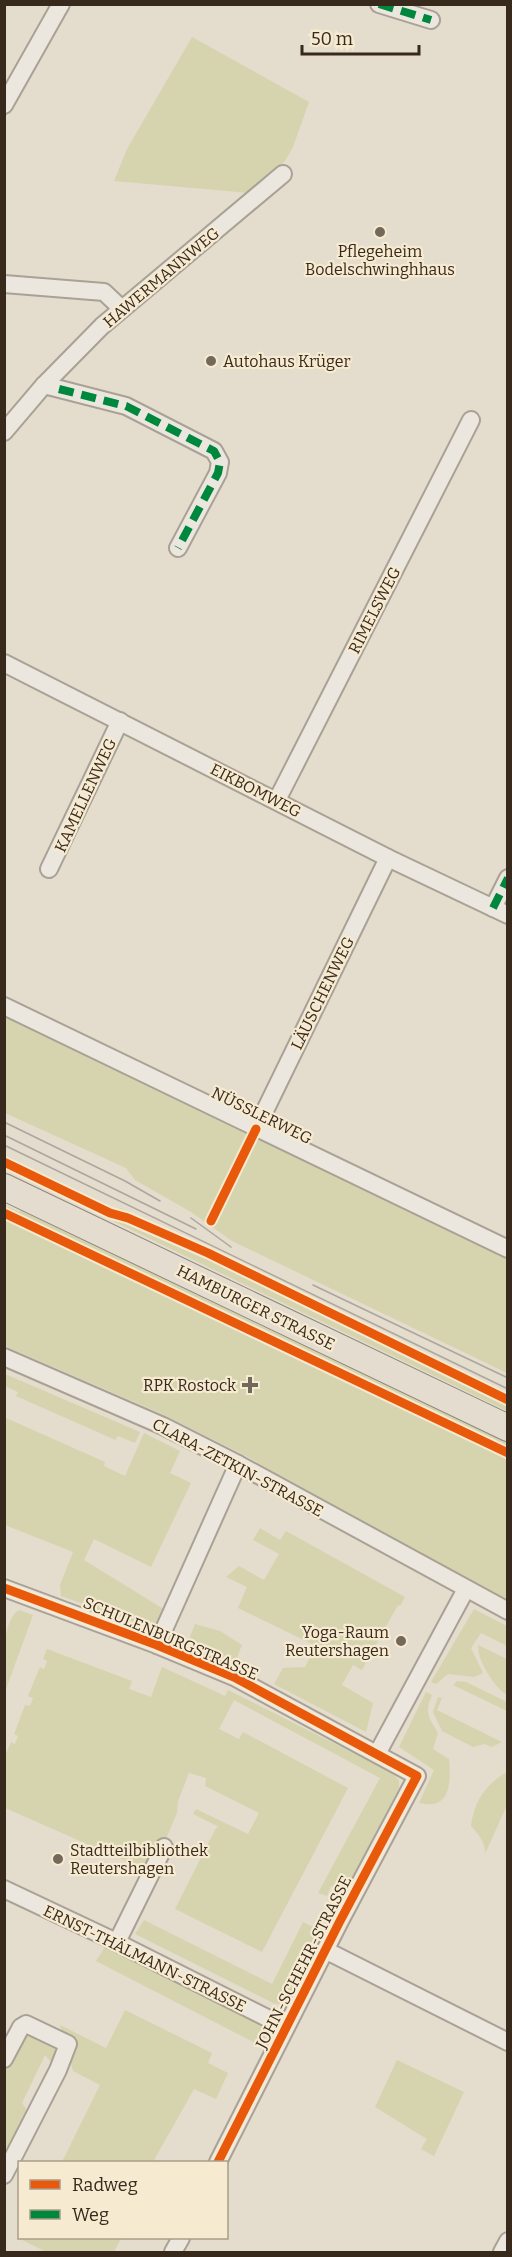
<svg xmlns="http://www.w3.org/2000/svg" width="512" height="2257" font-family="Bitter,serif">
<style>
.green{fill:#d6d4ae}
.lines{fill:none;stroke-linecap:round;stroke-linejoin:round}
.street-casing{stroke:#a9a195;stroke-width:20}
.primary-casing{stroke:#8f867c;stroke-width:28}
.street{stroke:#ece7de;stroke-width:16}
.primary{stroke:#e4ddcf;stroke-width:26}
.tram{stroke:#aba69e;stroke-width:1.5}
.quiet{stroke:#00873e;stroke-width:8;stroke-dasharray:15 8;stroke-linecap:butt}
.cycleway-casing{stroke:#f6ead1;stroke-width:13}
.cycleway{stroke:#e8590c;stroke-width:9}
.poi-dot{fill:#74685a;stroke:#f6ead1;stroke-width:2}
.labels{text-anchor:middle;stroke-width:4.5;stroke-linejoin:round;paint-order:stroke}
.poi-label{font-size:16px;fill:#38291d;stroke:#f6ead1;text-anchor:start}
.street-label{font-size:16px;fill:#38291d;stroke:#f6ead1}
</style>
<rect width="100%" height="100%" fill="#e4dccc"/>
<!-- green -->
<g class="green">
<path d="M192 37 309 102 293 147 285 161 249 193 114 181 127 149Z"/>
<path d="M4 1006 507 1249V1373L232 1241 191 1212 135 1180 126 1168 5 1113Z"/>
<path d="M4 1205 19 1212 21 1209 507 1441V1449L5 1208Z"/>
<path d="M120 1208 507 1394V1398L132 1216 117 1213Z"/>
<path d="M4 1218 507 1457V1601L354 1519 248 1457 160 1413 5 1346Z"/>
<path d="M115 1218 126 1220 180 1244 507 1401V1411L113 1221Z"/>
<path d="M4 1374H5L140 1432 135 1443 118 1436 115 1440 111 1438 16 1396 18 1392 5 1386Z"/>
<path d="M6 1418 105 1462 104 1466 125 1476 144 1433 180 1451 170 1473 191 1483 151 1567 94 1539 84 1560 170 1613 162 1632 61 1596 60 1585 73 1552 5 1525Z"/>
<path d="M260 1528 280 1540 286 1531 405 1597 400 1606 398 1605 362 1670 353 1665 342 1685 373 1703 366 1732 274 1684 283 1668 305 1667 316 1646 238 1608 247 1587 226 1577 239 1566 264 1580 279 1554 253 1540Z"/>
<path d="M474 1609 507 1626V1646L481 1633 471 1648 483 1673 474 1677 448 1674 436 1684 431 1682Z"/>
<path d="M19 1610 33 1615 5 1692C4 1672 0 1621 19 1610Z"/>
<path d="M195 1624 220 1631 242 1645 235 1662 188 1642Z"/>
<path d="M478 1645 507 1659V1695C494 1687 477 1660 478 1645Z"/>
<path d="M47 1649 132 1681 129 1689 151 1697 162 1667 225 1696 228 1690 393 1773 399 1781V1788L345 1892 331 1886 327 1896 318 1893 380 1778 234 1700 219 1729 239 1739 243 1732 348 1788 262 1952 175 1909 216 1828 219 1827 193 1814 196 1809 248 1834 259 1813 205 1786 206 1778 189 1773 178 1801 177 1813 149 1878 137 1866 104 1851 105 1848 97 1845 96 1848 5 1808 4 1758 11 1742 15 1744 18 1736 14 1734 25 1705 30 1706 33 1698 28 1696 40 1667 44 1669 47 1661 43 1659Z"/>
<path d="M457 1681 466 1682 507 1702V1711L453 1685Z"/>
<path d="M426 1692 432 1695C424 1713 429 1718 438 1733L433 1749 449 1759C451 1782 451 1811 419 1803L434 1770 399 1747Z"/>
<path d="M438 1697 442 1698 437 1710 502 1742 492 1747 484 1744 473 1747 442 1731 433 1712Z"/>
<path d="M507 1772V1805L485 1854C486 1842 477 1833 471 1826 474 1801 486 1784 507 1772Z"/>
<path d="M144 1920 272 1984 303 1922 324 1933 291 1993 280 2004 273 2003 135 1934Z"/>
<path d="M110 1939 273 2022 261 2046 96 1961Z"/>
<path d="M125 2010 212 2053 208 2063 228 2073 216 2099 194 2089 153 2162H62L100 2085 73 2071 67 2050 58 2070 45 2055 22 2103 32 2118 15 2153 5 2147 4 2061 21 2027 64 2041 60 2025 106 2048Z"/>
<path d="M397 2060 464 2092 434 2156 421 2149 427 2139 375 2107Z"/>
<path d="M19 2235 20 2238H121L114 2252H46L18 2238Z"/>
</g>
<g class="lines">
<!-- street casing -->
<g class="street-casing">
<g id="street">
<path d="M379 4 431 20"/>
<path d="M4 105 61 4"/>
<path d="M4 284 104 292 122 309"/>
<path d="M44 385 126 406 214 451 220 462 218 473 178 548"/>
<path d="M4 432 44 385 102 326 283 174"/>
<path d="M4 663 388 858 508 915"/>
<path d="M277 800 471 420"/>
<path d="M49 869 120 721"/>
<path d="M493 908 508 878"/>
<path d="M4 1006 508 1249"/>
<path d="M256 1129 388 858"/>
<path d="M4 1357 163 1426 238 1464 508 1611"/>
<path d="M4 1588 157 1645 234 1677 417 1776 340 1921 218 2162"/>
<path d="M157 1645 238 1464"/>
<path d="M377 1754 466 1589"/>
<path d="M4 1889 110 1939 285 2027"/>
<path d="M117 1942 164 1847"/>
<path d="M325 1950 508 2042"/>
<path d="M4 2059 21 2027 26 2024 68 2044 58 2070 4 2175"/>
<path d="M173 2252 181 2238"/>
<path d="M502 2252 508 2241"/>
</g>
</g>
<!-- primary casing -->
<g class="primary-casing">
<path id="primary" d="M4 1187 508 1428"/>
</g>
<!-- street -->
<use href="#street" class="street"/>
<!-- primary -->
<use href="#primary" class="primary"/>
<!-- tram -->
<g class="tram">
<path d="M4 1122 125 1181 160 1201"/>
<path d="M4 1135 196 1229"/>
<path d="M4 1145 508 1389"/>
<path d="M191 1218 231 1247"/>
<path d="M313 1285 508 1378"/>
</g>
<!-- quiet -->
<g class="quiet">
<path d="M379 4 431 20"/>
<path d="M59 389 126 406 214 451 220 462 218 473 178 548"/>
<path d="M493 908 508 878"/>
</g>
<!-- cycleway casing -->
<g class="cycleway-casing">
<g id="cycleway">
<path d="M4 1162 110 1213 128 1218 208 1253 508 1400"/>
<path d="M4 1213 508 1453"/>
<path d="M211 1221 256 1129"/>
<path d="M4 1588 157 1645 234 1677 417 1776 340 1921 218 2162"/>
</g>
</g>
<!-- cycleway -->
<use href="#cycleway" class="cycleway"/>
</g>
<!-- markers -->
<g class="poi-dot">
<circle cx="380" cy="232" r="6"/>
<circle cx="211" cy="361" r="6"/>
<path d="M247 1376h6v6h6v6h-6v6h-6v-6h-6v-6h6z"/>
<circle cx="401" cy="1641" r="6"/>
<circle cx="58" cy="1859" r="6"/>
</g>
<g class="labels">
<!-- poi labels -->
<g class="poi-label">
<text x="380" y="257" text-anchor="middle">Pflegeheim<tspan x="380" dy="18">Bodelschwinghhaus</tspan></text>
<text x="223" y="367">Autohaus Krüger</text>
<text x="236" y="1391" text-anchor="end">RPK Rostock</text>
<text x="389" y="1638" text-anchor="end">Yoga-Raum<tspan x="389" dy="18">Reutershagen</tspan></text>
<text x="70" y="1856">Stadtteilbibliothek<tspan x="70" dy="18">Reutershagen</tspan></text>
</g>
<!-- street labels -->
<g class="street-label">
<text transform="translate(161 277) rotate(-40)" y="6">HAWERMANNWEG</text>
<text transform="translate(374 610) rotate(-63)" y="6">RIMELSWEG</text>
<text transform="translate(256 790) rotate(27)" y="6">EIKBOMWEG</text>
<text transform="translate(85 795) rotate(-65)" y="6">KAMELLENWEG</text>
<text transform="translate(322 993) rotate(-64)" y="6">LÄUSCHENWEG</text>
<text transform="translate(262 1115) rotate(26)" y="6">NÜSSLERWEG</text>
<text transform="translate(256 1307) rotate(26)" y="6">HAMBURGER STRASSE</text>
<text transform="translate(238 1467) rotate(28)" y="6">CLARA-ZETKIN-STRASSE</text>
<text transform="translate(171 1638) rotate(23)" y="6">SCHULENBURGSTRASSE</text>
<text transform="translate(145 1958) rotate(26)" y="6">ERNST-THÄLMANN-STRASSE</text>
<text transform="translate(303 1962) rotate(-63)" y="6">JOHN-SCHEHR-STRASSE</text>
</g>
</g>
<!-- border -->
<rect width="512" height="2257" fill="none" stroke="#38291d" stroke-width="12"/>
<!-- legend -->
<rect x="18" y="2161" width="210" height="78" fill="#f6ead1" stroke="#aa9d89" stroke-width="1.5"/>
<rect x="30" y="2180" width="30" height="9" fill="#e8590c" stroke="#aa9d89" stroke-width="1.5"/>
<text x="72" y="2191" font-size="18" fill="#38291d">Radweg</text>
<rect x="30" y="2210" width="30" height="9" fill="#00873e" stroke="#aa9d89" stroke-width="1.5"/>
<text x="72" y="2221" font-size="18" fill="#38291d">Weg</text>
<!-- scale -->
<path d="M302 45v9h117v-9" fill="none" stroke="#38291d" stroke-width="3"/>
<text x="311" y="45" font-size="18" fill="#38291d" stroke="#f6ead1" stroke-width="4.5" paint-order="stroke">50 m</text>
</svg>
